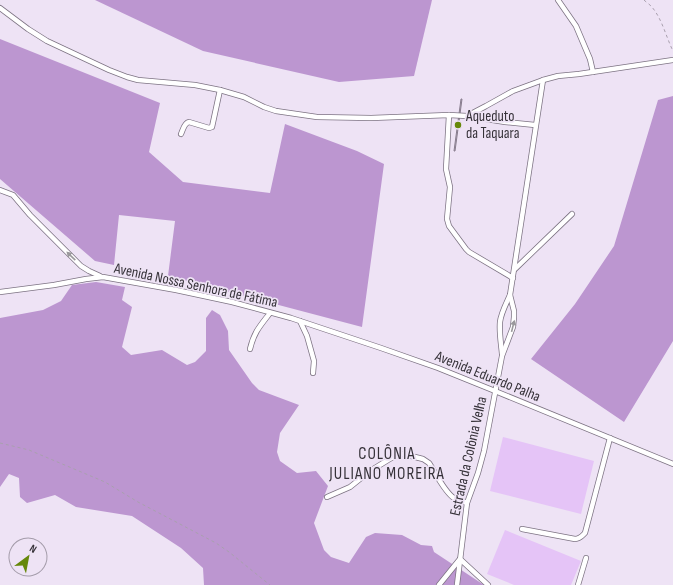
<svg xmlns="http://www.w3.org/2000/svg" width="673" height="585" font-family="'Sofia Sans Condensed',sans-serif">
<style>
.green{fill:#e5c4f7}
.forest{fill:#bc96d0}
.building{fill:#c3b8c9;stroke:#887d8e}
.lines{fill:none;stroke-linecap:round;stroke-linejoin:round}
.street-casing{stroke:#7d7383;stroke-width:6}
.path{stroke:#a9a0ae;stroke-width:1;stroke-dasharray:3 3;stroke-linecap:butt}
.street{stroke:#fff;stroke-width:4.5}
.oneway{fill:#9a989c}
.poi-dot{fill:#66880a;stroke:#eee3f5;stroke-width:1.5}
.labels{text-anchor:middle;stroke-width:3.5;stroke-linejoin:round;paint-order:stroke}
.poi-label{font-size:15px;fill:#363239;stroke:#eee3f5;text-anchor:start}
.street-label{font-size:15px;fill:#363239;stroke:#eee3f5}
.quarter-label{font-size:17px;letter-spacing:1px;fill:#363239;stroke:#eee3f5}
</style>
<rect width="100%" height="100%" fill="#eee3f5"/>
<!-- green -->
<g class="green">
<path d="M503 437 594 461 581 514 490 491Z"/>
<path d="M505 530 581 561 571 585H514L487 574Z"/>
</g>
<!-- forest -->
<g class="forest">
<path d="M95 0H432L414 76 339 82 203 51Z"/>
<path d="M0 39 160 103 149 152 183 182 270 193 285 124 357 151 384 164 362 327 168 276 175 221 119 215 114 265 95 261 0 179Z"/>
<path d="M673 96V341L624 422 531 359 575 304 614 246 658 100Z"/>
<path d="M96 282 125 287 122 300 132 307 122 347 131 355 162 350 187 365 195 362 206 351V318L212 310 220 315 228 331 229 350 252 383 259 390 299 405 280 433 277 452 280 461 297 473 316 471 328 486 314 523 324 550 331 557 349 563 366 537 375 533 402 535 421 545 432 546 434 552 484 585H204L203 568 181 548 132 516 76 507 55 495 27 503 20 497 19 478 9 474 0 487V318L43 310 61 301 72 285Z"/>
</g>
<!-- building -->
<path class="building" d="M461 99H462L455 151H454Z"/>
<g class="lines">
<!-- street casing -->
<g class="street-casing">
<g id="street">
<path d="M558 0 576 26 590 59 593 72"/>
<path d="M0 8 28 29 47 41 109 70 127 77 138 80 195 85 220 90 244 97 264 107 276 111 317 117 371 118 449 115 467 116 486 106 513 91 543 80 558 76 579 74 673 60"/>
<path d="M449 115 446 169 450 187 447 219 449 226 466 249 469 252 513 278"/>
<path d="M467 116 505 122 535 125"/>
<path d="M181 134C183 130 184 123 189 122L209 128 212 127 220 90"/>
<path d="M0 190 13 195 30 215 81 266 89 271 100 276"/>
<path d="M515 269 572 214"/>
<path d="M0 292 54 285 86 279 103 277 176 290 232 302 291 318 381 348 438 368 495 391 673 464"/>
<path d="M300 321 307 336 314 361 313 373"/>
<path d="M250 349C254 332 260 326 270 313"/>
<path d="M502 354C501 343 499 332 500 322 501 313 506 304 510 295L543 80"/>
<path d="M327 497 350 487 370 471 388 460 397 455 404 454 411 456 423 459 429 463C435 472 445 493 454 498 458 500 463 501 467 503"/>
<path d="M522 529 575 539C580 539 582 536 585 533L610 438"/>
<path d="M439 585 460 559 488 585"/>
<path d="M457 585 467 503 478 473 484 451 502 356 513 327 514 317V311L510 295"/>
<path d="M578 585 586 558"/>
</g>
</g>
<!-- path -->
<g class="path">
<path d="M644 0C646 2 649 4 651 6 662 18 666 37 673 51"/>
<path d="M0 443 29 450 105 482 138 502 216 543 229 552 270 585"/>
</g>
<!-- street -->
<use href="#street" class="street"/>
</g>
<!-- one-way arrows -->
<defs><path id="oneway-solid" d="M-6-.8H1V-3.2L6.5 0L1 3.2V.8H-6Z"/></defs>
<g class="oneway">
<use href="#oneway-solid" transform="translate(71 256) rotate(-136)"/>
<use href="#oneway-solid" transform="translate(513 326) rotate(-76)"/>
</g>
<!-- markers -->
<circle class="poi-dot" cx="458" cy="125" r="4"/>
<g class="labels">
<!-- poi labels -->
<g class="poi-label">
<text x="466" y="121">Aqueduto<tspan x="466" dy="17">da Taquara</tspan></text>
</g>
<!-- street labels -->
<g class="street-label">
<text transform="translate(196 285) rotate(12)" y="5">Avenida Nossa Senhora de Fátima</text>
<text transform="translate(488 376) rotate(22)" y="5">Avenida Eduardo Palha</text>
<text transform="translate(468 456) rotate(-77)" y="5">Estrada da Colônia Velha</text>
</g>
<!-- quarter labels -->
<g class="quarter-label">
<text x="387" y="459">COLÔNIA<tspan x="387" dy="20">JULIANO MOREIRA</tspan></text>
</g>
</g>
<!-- north arrow -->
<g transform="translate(28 557) rotate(32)"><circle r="19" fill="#eee3f5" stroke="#a49caa"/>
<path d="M0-3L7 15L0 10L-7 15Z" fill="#66880a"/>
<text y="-6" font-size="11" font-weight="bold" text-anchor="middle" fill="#363239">N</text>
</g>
</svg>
